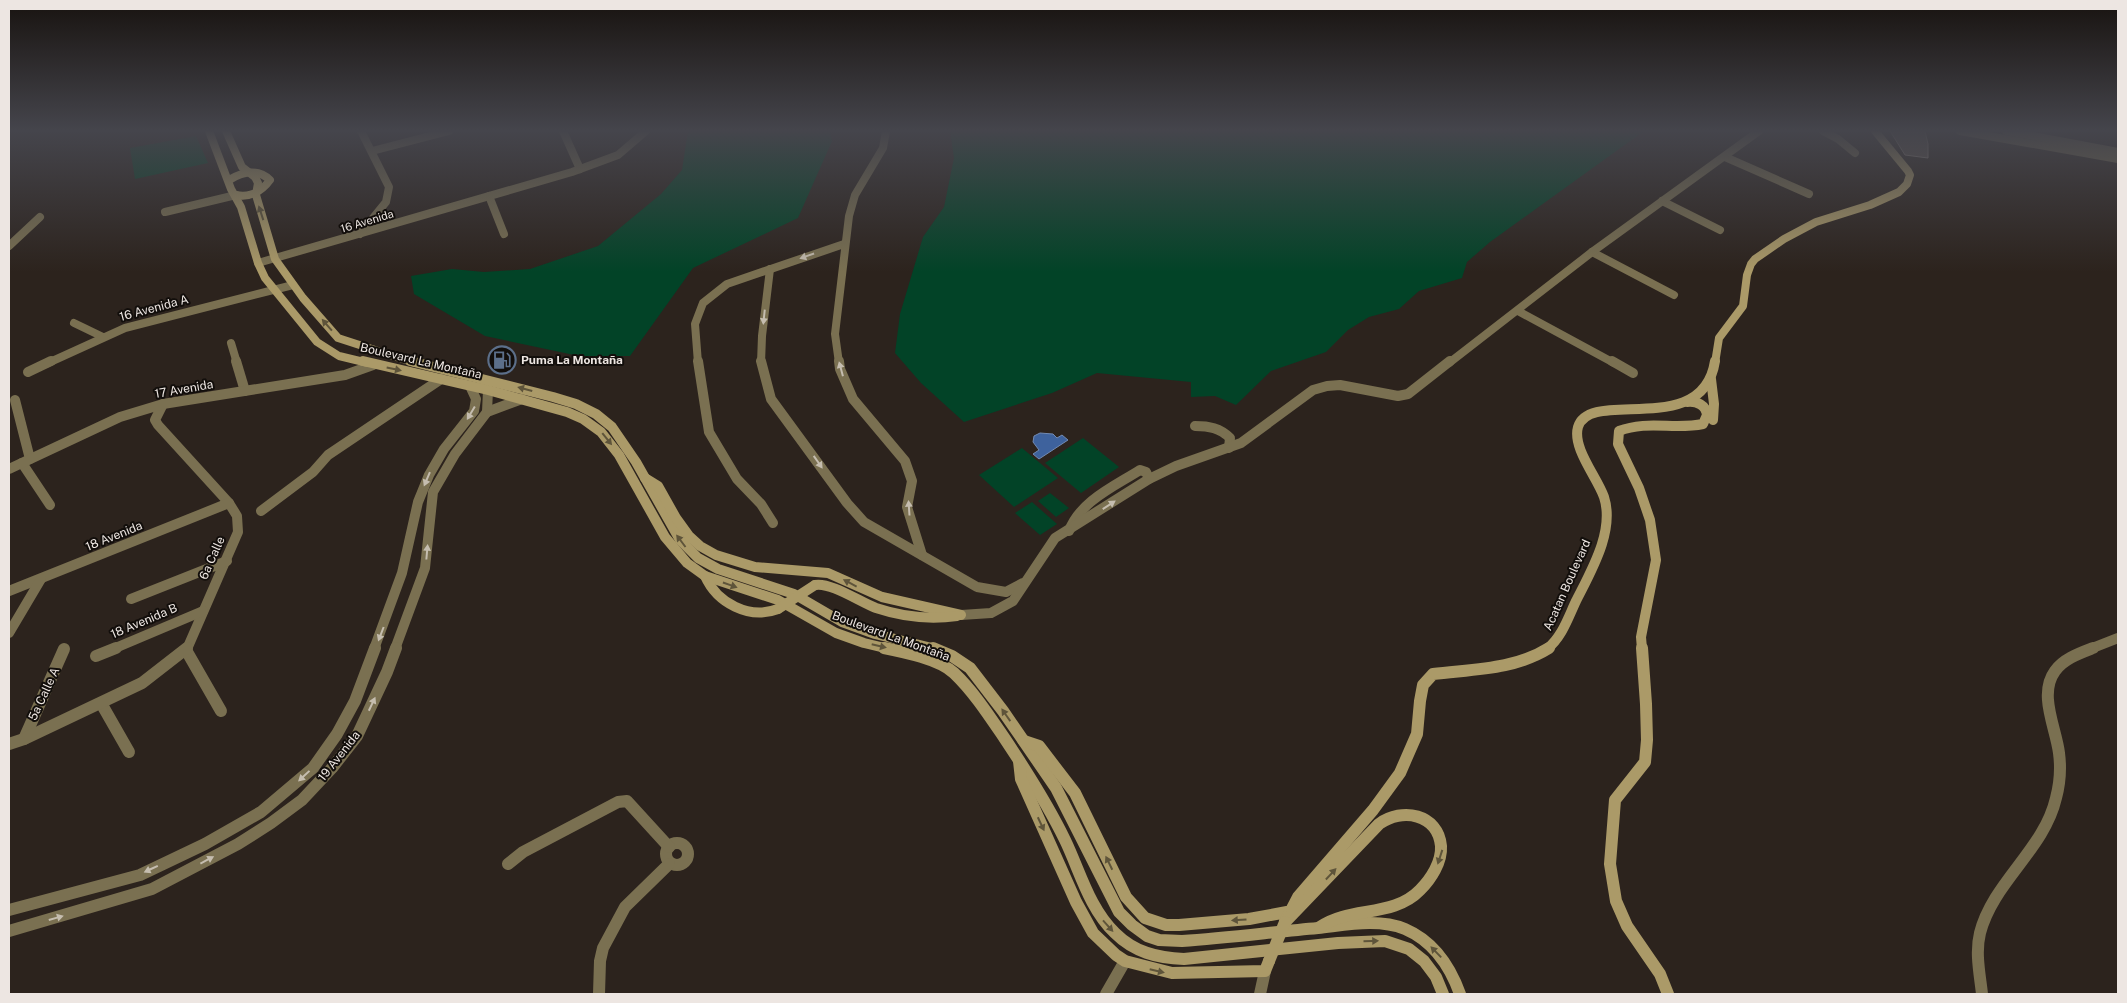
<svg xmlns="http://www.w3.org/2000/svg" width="2127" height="1003" font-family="'Public Sans',sans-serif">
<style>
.green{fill:#024327}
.water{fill:#3e629d;stroke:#728ab2}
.building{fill:#61564f;stroke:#9d9189}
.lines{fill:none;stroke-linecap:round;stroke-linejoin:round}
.minor-far2{stroke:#7a7051;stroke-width:8}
.minor-far1{stroke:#7a7051;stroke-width:10}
.minor{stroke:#7a7051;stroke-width:12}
.tertiary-far1{stroke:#7a7051;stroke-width:10}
.tertiary{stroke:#7a7051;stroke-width:12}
.secondary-far2{stroke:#ab9a68;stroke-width:8}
.secondary-far1{stroke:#ab9a68;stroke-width:10}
.secondary{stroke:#ab9a68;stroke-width:12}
.secondary-bridge-far1{stroke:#ab9a68;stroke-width:10}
.secondary-bridge{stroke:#ab9a68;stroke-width:12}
.oneway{fill:#5e543a}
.oneway2{fill:#c5bdaf}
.labels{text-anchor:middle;stroke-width:4;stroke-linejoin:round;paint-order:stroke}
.far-street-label{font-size:11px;fill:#ede6e2;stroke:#120e0b}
.street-label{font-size:12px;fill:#ede6e2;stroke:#120e0b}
.poi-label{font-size:12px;font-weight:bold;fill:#ede6e2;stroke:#120e0b;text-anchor:start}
</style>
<rect width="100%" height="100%" fill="#2c231d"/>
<!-- green -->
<g class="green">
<path d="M688 131H830L832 141 798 218 693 268 630 356H579L485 336 414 294 411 276 452 269 484 272 530 269 598 246 661 194 682 170Z"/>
<path d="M950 131H1644L1490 242 1467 262 1462 278 1419 291 1399 309 1369 317 1348 330 1326 352 1271 371 1236 405 1215 396 1191 397V382L1097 373 1052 393 964 422 921 383 895 353 900 314 923 237 944 207 954 158Z"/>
<path d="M196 136 208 163 135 179 130 148Z"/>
<path d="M1083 438 1119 467 1081 493 1045 463Z"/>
<path d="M1022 448 1058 478 1014 507 979 475Z"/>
<path d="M1050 493 1069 508 1056 517 1038 501Z"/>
<path d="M1032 502 1057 524 1040 535 1015 513Z"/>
</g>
<!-- water -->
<path class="water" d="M1040 433 1053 434 1057 438 1062 435 1068 440 1039 459 1033 454 1039 450 1033 442 1034 436Z"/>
<!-- building -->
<path class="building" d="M1890 131H1925L1928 144V158L1905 155Z"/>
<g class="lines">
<!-- minor-far2 -->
<g class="minor-far2">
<path d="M563 131 580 169"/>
<path d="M1823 131 1838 139 1855 153"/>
<path d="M1960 131 2118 159"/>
<path d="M2006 131 2118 152"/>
<path d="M372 151 449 131"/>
<path d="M1725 157 1809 194"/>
<path d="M489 196 504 234"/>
<path d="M1662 201 1720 230"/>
<path d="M165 212 236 195"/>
<path d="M360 234 386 202 389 187 361 131"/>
<path d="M9 246 40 217"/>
<path d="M1592 252 1674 295"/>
<path d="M258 263 572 172 618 155 646 131"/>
<path d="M1518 311 1614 363"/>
<path d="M74 323 103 337"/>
<path d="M231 343 237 363"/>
<path d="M48 363 125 328 293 285"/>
<path d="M698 363 695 324 703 303 727 284 844 244"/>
<path d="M761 363 762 336 770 269"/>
<path d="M839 363 835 334 849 216 855 195 883 148 886 131"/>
<path d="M1449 363 1592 252 1759 131"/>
</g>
<!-- minor-far1 -->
<g class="minor-far1">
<path d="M236 361 245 391"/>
<path d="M698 361 709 432 737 479 761 504 773 523"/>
<path d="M761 361 771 399 847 503 864 522 977 587 1006 592 1023 583"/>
<path d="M839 361 840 369 853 399 905 461 912 481 907 507 922 555"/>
<path d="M1612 361 1633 373"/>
<path d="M28 372 51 361"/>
<path d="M15 400 30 459"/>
<path d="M163 404 155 420 158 425 229 503 237 516 238 532 187 649"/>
<path d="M487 412 522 399"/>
<path d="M1195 426C1209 426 1220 428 1230 438L1229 448"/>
<path d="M22 463 50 505"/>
<path d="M9 469 120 417 163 404 345 375 373 365"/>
<path d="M261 511 313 472 328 455 441 379"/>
<path d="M1069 531C1080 501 1115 486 1140 470L1146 472 1149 479"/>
<path d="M9 591 229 503"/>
<path d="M131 599 227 561"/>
<path d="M961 615 991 613 1013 601 1055 538 1149 479 1176 466 1241 443 1313 390 1327 386 1340 385 1398 396 1408 394 1450 361"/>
<path d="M9 633 41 579"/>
<path d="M113 649 203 611"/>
<path d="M374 649 402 573 418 502 429 475 444 449 474 411 476 399 470 386"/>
<path d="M395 649 425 568 433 492 455 454 487 412 488 390 482 384"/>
</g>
<!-- minor -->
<g class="minor">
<path d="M186 650 221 711"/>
<path d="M96 656 116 648"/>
<path d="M101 703 129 752"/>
<path d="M24 739 64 649"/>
<path d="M9 744 24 739 142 683 187 648"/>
<circle cx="677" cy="854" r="11"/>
<path d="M508 864 523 852 618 802 627 801 669 847"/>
<path d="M9 910 140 875 205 844 261 812 313 768 337 734 355 701 375 648"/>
<path d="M9 931 152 889 238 844 271 823 302 800 332 768 357 736 387 672 396 648"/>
<path d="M599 994 600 961 603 948 625 907 669 864"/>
<path d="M1106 994 1125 961"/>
</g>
<!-- tertiary-far1 -->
<path class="tertiary-far1" d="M2090 649 2118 638"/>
<!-- tertiary -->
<g class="tertiary">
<path d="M1260 994 1265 971"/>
<path d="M1982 994C1980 975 1975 953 1980 933 1993 882 2044 850 2056 798 2060 783 2061 768 2059 753 2056 728 2038 694 2055 671 2063 659 2080 653 2093 648"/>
</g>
<!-- secondary-far2 -->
<g class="secondary-far2">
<path d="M209 131 231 189 241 207 258 263 265 278 317 342 339 356 368 363"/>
<path d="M226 131 242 167 255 177 258 183 256 195 275 259 303 298 338 338 415 363"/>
<path d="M229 180C242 172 258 168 270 180 262 191 250 198 236 195"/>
<path d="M1715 363 1719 338 1743 306 1747 275 1751 264 1755 259 1784 239 1816 222 1870 205 1899 192 1907 184 1910 175 1908 171 1875 131"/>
</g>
<!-- secondary-far1 -->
<g class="secondary-far1">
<path d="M363 361 488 390 567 412 583 419 601 432 619 455 665 537 687 563 705 576 778 600 836 633 864 643 889 649"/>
<path d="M410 361 553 397 576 404 596 414 612 427 636 462 680 540 698 558 718 569 794 594 842 622 875 634 936 649"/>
<path d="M1711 379 1714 404 1713 420"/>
<path d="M645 478 658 486 676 518 689 536 700 546 716 555 755 567 828 573 882 597 961 615"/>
<path d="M705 576C717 603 749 620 778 609"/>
<path d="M815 585C831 582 860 602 876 608 903 617 929 620 957 616"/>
<path d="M1547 649C1562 637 1568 618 1576 601 1591 571 1615 531 1604 497 1597 477 1572 448 1578 427 1590 387 1703 440 1715 361"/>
<path d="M1642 649 1641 637 1656 560 1650 520 1639 488 1618 444 1619 431C1647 420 1675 430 1703 424L1707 415C1706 405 1697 401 1687 402"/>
</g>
<!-- secondary -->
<g class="secondary">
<path d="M884 648C904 652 939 659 954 673 974 692 990 717 1005 739 1027 772 1048 805 1065 840 1080 871 1089 908 1115 933 1134 952 1157 958 1184 959L1338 943 1385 941 1409 949 1424 961 1436 977 1443 994"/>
<path d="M933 648 952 656 970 668 1003 711 1056 788 1119 912 1132 925 1147 936 1159 940 1182 941C1227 938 1273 932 1318 928 1346 925 1378 918 1405 929 1433 941 1450 966 1460 994"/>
<path d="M1642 648 1646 704 1647 740 1645 762 1615 800 1610 864 1616 901 1627 926 1660 974 1668 994"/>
<path d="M1024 741 1039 746 1075 793 1126 897 1145 918 1166 925H1179L1249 919 1287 912"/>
<path d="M1019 761 1021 779 1076 902 1093 933 1116 955 1125 961 1172 973 1265 971 1269 961"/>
<path d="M1285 922 1298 897 1373 810 1400 773 1417 734 1420 701 1423 685 1433 674C1473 669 1514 670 1549 648"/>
<path d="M1285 922 1379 824C1402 807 1438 814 1441 846 1442 862 1431 879 1420 890 1393 918 1350 906 1320 927"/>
</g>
<!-- secondary-bridge-far1 -->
<path class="secondary-bridge-far1" d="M778 609 815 585"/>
<!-- secondary-bridge -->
<path class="secondary-bridge" d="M1269 961 1285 922"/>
</g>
<!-- one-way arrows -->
<defs><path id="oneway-solid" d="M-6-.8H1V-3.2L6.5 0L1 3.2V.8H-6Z" transform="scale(1.25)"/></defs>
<g class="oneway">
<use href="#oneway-solid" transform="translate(261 213) rotate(-108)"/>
<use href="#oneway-solid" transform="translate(327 325) rotate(-131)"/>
<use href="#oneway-solid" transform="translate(394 369) rotate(12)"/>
<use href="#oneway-solid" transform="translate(525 389) rotate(-165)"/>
<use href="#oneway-solid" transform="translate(607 439) rotate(51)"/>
<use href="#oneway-solid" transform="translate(681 541) rotate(-127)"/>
<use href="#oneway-solid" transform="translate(850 583) rotate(-152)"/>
<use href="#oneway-solid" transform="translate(730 585) rotate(19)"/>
<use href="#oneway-solid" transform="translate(879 646) rotate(13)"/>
<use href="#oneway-solid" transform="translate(1006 715) rotate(-125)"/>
<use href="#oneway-solid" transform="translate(1041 824) rotate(65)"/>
<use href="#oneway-solid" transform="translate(1440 857) rotate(108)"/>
<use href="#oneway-solid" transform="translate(1109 863) rotate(-116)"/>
<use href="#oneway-solid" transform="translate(1331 874) rotate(-47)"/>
<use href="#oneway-solid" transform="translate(1239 920) rotate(176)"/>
<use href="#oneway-solid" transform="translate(1108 926) rotate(48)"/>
<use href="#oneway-solid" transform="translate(1371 941) rotate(-2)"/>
<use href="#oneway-solid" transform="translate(1436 952) rotate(-134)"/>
<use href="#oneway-solid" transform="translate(1157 971) rotate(13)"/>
</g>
<g class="oneway2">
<use href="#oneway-solid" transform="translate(807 256) rotate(161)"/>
<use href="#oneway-solid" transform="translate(764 317) rotate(96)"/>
<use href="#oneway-solid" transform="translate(841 369) rotate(-105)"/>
<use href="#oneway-solid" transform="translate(471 413) rotate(121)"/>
<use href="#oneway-solid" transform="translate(818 462) rotate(55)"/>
<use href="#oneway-solid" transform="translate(427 479) rotate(113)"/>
<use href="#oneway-solid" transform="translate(1109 505) rotate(-33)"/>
<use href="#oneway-solid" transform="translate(909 508) rotate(-94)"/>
<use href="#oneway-solid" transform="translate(427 552) rotate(-85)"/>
<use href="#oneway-solid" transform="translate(381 634) rotate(111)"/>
<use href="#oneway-solid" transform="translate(372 704) rotate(-65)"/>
<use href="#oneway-solid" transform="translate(304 776) rotate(137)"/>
<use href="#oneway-solid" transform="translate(207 860) rotate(-28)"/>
<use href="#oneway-solid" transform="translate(151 869) rotate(155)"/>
<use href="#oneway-solid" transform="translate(56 918) rotate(-16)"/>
</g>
<!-- sky -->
<linearGradient id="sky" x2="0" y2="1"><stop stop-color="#181310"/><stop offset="0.48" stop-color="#45454c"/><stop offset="1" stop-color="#45454c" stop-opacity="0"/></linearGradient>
<rect width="2127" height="272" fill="url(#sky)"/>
<!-- icons -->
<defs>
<g id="fuel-ring" transform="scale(1.4375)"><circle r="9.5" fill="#120e0b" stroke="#5c6f8a" stroke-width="1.5"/><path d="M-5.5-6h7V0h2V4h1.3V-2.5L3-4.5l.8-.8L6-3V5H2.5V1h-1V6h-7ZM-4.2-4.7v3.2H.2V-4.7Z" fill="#5c6f8a"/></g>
</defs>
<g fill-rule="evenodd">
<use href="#fuel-ring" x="502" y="360"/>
</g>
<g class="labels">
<!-- far-street labels -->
<g class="far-street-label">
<text transform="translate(367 221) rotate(-17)" y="4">16 Avenida</text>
</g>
<!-- street labels -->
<g class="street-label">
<text transform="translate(154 308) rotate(-15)" y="4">16 Avenida A</text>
<text transform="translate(421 361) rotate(13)" y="4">Boulevard La Montaña</text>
<text transform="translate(184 389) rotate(-10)" y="4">17 Avenida</text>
<text transform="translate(114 536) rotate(-22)" y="4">18 Avenida</text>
<text transform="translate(212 558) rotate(-66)" y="4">6a Calle</text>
<text transform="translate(1567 585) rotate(-66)" y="4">Acatan Boulevard</text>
<text transform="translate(144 621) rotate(-23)" y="4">18 Avenida B</text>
<text transform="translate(891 636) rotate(20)" y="4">Boulevard La Montaña</text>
<text transform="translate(44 694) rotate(-65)" y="4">5a Calle A</text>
<text transform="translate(339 756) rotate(-52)" y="4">19 Avenida</text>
</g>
<!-- poi labels -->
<g class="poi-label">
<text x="521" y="364">Puma La Montaña</text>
</g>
</g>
<!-- border -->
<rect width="2127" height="1003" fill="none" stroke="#ede6e2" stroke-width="20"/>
</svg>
